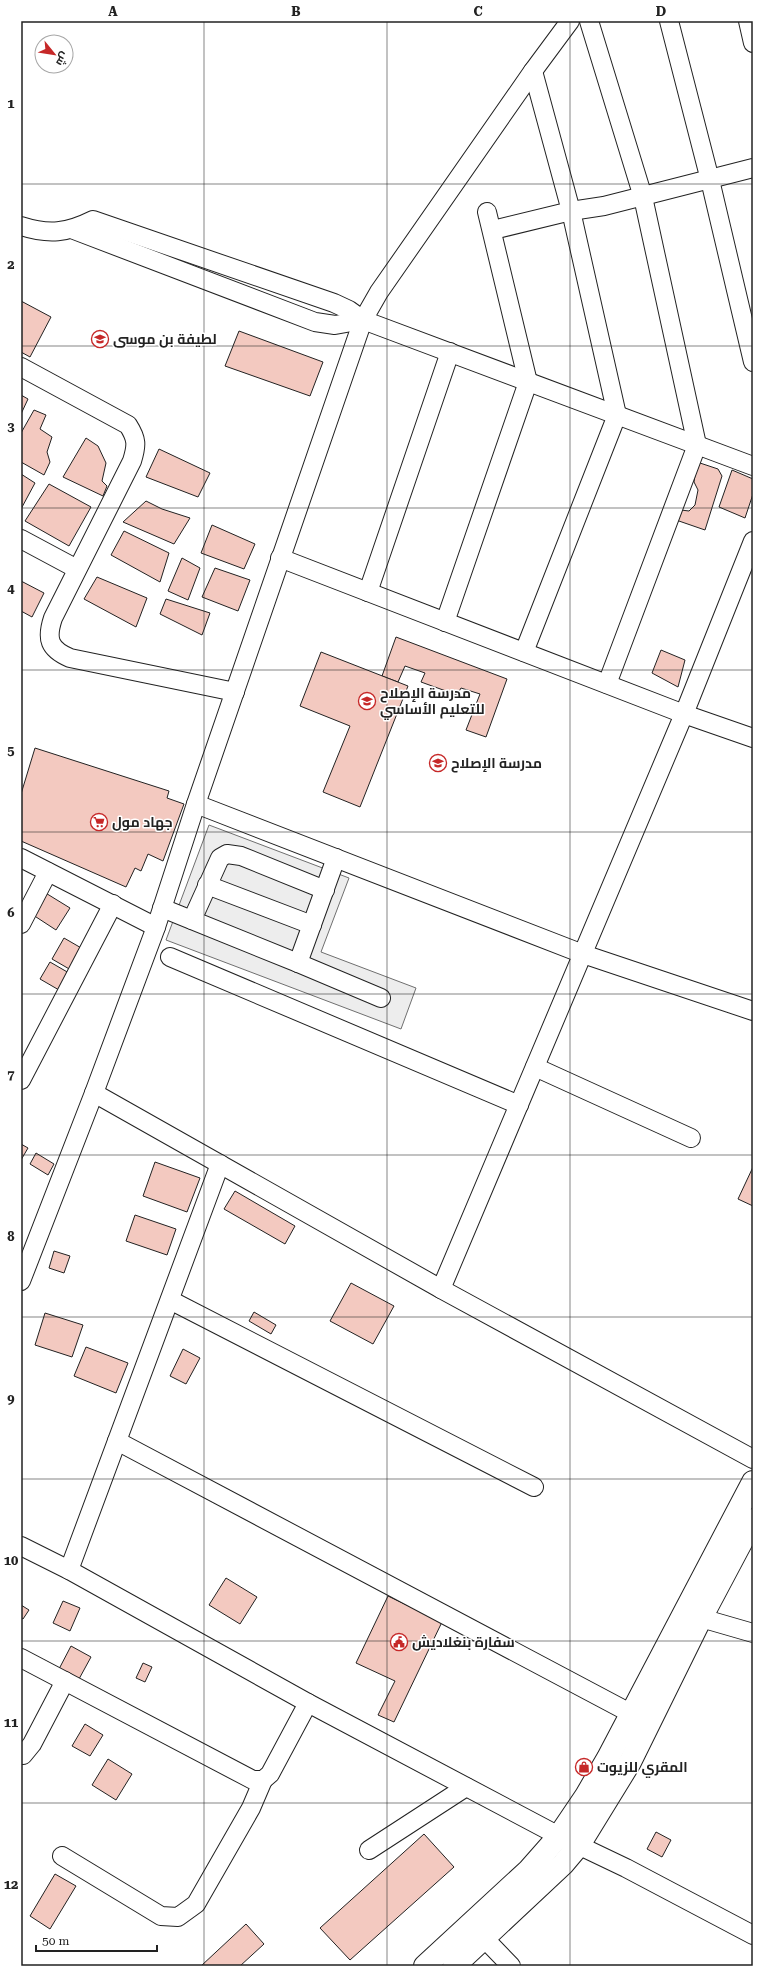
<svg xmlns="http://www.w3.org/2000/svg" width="774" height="1987" font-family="'Roboto Serif',Cairo,serif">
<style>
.parking{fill:#ededed;stroke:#6f6f6f}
.building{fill:#f3c9c0;stroke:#222}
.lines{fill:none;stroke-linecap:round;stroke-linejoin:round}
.minor-casing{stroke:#222;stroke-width:20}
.major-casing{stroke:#222;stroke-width:24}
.minor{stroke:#fff;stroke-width:18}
.major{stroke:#fff;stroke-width:22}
.grid{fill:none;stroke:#222;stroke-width:1;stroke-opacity:0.55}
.labels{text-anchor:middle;stroke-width:3;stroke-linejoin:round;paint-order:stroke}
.poi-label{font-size:14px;font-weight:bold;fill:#222;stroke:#fff;text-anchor:start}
.neatline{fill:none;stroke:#222;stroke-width:1.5}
.grid-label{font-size:13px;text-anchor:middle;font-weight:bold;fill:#222}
</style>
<rect width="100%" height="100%" fill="#fff"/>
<!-- parking -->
<path class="parking" d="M209 825 349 878 321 952 416 988 401 1029 166 940Z"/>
<!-- building -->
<g class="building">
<path d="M21 301 51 317 30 357 21 352Z"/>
<path d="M239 331 323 362 310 396 225 366Z"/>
<path d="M21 395 28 399 21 414Z"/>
<path d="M34 410 46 415 40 429 52 437 47 452 50 462 44 475 21 462V433Z"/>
<path d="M86 438 98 446 106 463 102 481 107 486 103 496 63 477Z"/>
<path d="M159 449 210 473 198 497 146 477Z"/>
<path d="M697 462 718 469 722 476 705 530 676 520 681 510 689 511 695 505 698 490 694 482Z"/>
<path d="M732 470 753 479V494L745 518 719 507Z"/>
<path d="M21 474 35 483 21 509Z"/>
<path d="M49 484 91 507 69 546 25 521Z"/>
<path d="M146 501 162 509 190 518 174 544 123 522Z"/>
<path d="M212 525 255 544 244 569 201 553Z"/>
<path d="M124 531 169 553 160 582 111 555Z"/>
<path d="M182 558 200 568 188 600 168 591Z"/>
<path d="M215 568 250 580 238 611 202 597Z"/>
<path d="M97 577 147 598 136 627 84 599Z"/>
<path d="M21 581 44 593 32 617 21 611Z"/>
<path d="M166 599 210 613 202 635 160 614Z"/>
<path d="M396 637 507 679 486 737 466 730 480 694 461 688 457 695 421 682 425 673 405 666 398 682 382 676Z"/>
<path d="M661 650 685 660 678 687 652 673Z"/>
<path d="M321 652 408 686 360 807 323 792 350 726 300 706Z"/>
<path d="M35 748 169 791 167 798 184 804 163 861 148 854 141 871 135 868 126 887 21 841V794Z"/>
<path d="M44 892 70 908 56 930 30 913Z"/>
<path d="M64 938 83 949 71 970 52 959Z"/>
<path d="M50 962 69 973 59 990 40 979Z"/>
<path d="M21 1144 28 1148 21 1160Z"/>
<path d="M36 1153 54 1164 48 1175 30 1164Z"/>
<path d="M155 1162 200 1178 187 1212 143 1196Z"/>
<path d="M753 1167V1206L738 1199Z"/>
<path d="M235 1191 295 1226 285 1244 224 1209Z"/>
<path d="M135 1215 176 1229 167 1255 126 1241Z"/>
<path d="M54 1251 70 1256 64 1273 49 1268Z"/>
<path d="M351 1283 394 1306 373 1344 330 1321Z"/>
<path d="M254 1312 276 1325 271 1334 249 1321Z"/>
<path d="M45 1313 83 1325 72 1357 35 1345Z"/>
<path d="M86 1347 128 1363 116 1393 74 1376Z"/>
<path d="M183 1349 200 1358 186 1384 170 1376Z"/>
<path d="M226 1578 257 1597 240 1624 209 1605Z"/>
<path d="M388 1596 442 1622 394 1722 378 1715 395 1681 356 1663Z"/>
<path d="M63 1601 80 1608 70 1631 53 1623Z"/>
<path d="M21 1605 29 1610 23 1619 21 1618Z"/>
<path d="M71 1646 91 1657 79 1679 59 1669Z"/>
<path d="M143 1663 152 1667 145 1682 136 1678Z"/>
<path d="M85 1724 103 1735 90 1756 72 1746Z"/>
<path d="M108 1759 132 1774 116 1800 92 1785Z"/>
<path d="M656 1832 671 1840 662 1857 647 1849Z"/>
<path d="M424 1834 454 1867 350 1960 320 1928Z"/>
<path d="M55 1874 76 1886 50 1929 30 1916Z"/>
<path d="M246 1924 264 1944 240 1966H201Z"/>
</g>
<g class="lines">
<!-- minor casing -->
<g class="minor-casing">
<g id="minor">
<path d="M589 21 643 197 697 445 607 684"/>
<path d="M669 21 710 180 753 362"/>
<path d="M748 21 753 43"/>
<path d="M21 226C49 235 67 233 93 220L334 303 349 310 363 320 753 466"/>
<path d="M74 230 315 322 335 325 363 320"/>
<path d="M493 230 571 211 604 206 753 168"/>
<path d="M21 367 128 425C137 439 137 445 132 461L53 618C46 639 49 649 70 658L235 692"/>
<path d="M21 539 77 569"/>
<path d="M280 558 684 714 753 738"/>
<path d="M368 592 450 352"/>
<path d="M445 622 528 382 487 212"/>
<path d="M524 652 617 415 571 211 533 71"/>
<path d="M196 804 583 954 753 1011"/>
<path d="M21 858 156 927"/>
<path d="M207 885 312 925"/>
<path d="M162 908 298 963 381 998"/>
<path d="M192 920 220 858 227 854 241 856 325 890"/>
<path d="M21 924 48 872"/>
<path d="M170 957 519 1105"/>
<path d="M298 963 336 858"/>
<path d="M535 1067 691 1138"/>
<path d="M21 1080 113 904"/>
<path d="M94 1093 441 1289 684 714 753 541"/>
<path d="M21 1281 94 1093 156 927 196 804 363 320 379 292 533 71 570 21"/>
<path d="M441 1289 753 1459"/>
<path d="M170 1300 534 1487"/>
<path d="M117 1441 632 1714"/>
<path d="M21 1546 69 1570 308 1703 559 1836 626 1868 753 1935"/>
<path d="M69 1570 220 1164"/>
<path d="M701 1618 753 1633"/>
<path d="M21 1658 253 1780H263L270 1774 308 1703"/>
<path d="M21 1755H23L32 1744 65 1681"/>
<path d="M369 1850 466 1787"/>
<path d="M62 1856 161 1916 178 1917 196 1904 251 1808 263 1780"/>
<path d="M484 1938 511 1966"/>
</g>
</g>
<!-- major casing -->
<g class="major-casing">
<g id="major">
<path d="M425 1966 529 1870 559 1836 586 1796 608 1758 753 1482"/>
<path d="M454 1966 563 1864 579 1845 630 1762 701 1618 753 1520"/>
</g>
</g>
<!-- minor -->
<use href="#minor" class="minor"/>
<!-- major -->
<use href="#major" class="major"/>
</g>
<!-- grid -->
<path class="grid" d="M204 21V1966M387 21V1966M570 21V1966M21 184H753M21 346H753M21 508H753M21 670H753M21 832H753M21 994H753M21 1155H753M21 1317H753M21 1479H753M21 1641H753M21 1803H753"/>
<!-- icons -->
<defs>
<g id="school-ring" transform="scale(0.9)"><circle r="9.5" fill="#fff" stroke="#c62828" stroke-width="1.5"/><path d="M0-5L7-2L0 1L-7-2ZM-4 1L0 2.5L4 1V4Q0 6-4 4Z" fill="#c62828"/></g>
<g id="supermarket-ring" transform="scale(0.9)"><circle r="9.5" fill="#fff" stroke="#c62828" stroke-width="1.5"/><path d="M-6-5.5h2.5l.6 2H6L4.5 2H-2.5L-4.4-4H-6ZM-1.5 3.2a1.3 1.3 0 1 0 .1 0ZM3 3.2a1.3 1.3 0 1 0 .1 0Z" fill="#c62828"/></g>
<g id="civic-ring" transform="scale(0.9)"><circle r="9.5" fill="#fff" stroke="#c62828" stroke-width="1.5"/><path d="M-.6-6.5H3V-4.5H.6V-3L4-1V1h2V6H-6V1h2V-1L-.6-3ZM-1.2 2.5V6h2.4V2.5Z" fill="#c62828"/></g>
<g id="shop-ring" transform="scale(0.9)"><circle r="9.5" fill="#fff" stroke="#c62828" stroke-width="1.5"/><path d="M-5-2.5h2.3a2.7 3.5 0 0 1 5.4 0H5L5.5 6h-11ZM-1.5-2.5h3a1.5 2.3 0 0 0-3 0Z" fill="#c62828"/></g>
</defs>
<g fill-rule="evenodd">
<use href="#school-ring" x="100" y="339"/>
<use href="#school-ring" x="367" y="701"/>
<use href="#school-ring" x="438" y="763"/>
<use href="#supermarket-ring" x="99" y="822"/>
<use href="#civic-ring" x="399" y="1642"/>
<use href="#shop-ring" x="584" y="1767"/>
</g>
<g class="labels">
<!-- poi labels -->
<g class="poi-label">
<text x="113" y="344">لطيفة بن موسى</text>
<text x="380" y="698">مدرسة الإصلاح<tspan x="380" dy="16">للتعليم الأساسي</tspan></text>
<text x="451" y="768">مدرسة الإصلاح</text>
<text x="112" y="827">جهاد مول</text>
<text x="412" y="1647">سفارة بنغلاديش</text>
<text x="597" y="1772">المقري للزيوت</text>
</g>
</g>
<!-- border -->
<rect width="774" height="1987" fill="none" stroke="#ffffff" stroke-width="44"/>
<!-- north arrow -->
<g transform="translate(54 54) rotate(120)"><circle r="19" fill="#ffffff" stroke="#a7a7a7"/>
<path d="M0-3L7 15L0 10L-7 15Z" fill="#c62828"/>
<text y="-6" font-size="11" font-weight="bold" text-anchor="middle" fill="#222222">ش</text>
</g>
<!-- scale -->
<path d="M36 1945v6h121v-6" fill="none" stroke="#222222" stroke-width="2"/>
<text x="42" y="1945" font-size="12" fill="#222222" stroke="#ffffff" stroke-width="3" paint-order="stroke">50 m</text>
<rect x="22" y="22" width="730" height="1943" class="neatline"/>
<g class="grid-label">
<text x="113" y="16">A</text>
<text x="296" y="16">B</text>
<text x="478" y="16">C</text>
<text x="661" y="16">D</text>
<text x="11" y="108">1</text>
<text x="11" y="269">2</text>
<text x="11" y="431">3</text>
<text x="11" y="593">4</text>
<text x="11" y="755">5</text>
<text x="11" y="917">6</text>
<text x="11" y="1079">7</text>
<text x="11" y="1241">8</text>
<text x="11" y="1403">9</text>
<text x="11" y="1565">10</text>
<text x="11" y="1727">11</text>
<text x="11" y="1889">12</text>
</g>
</svg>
